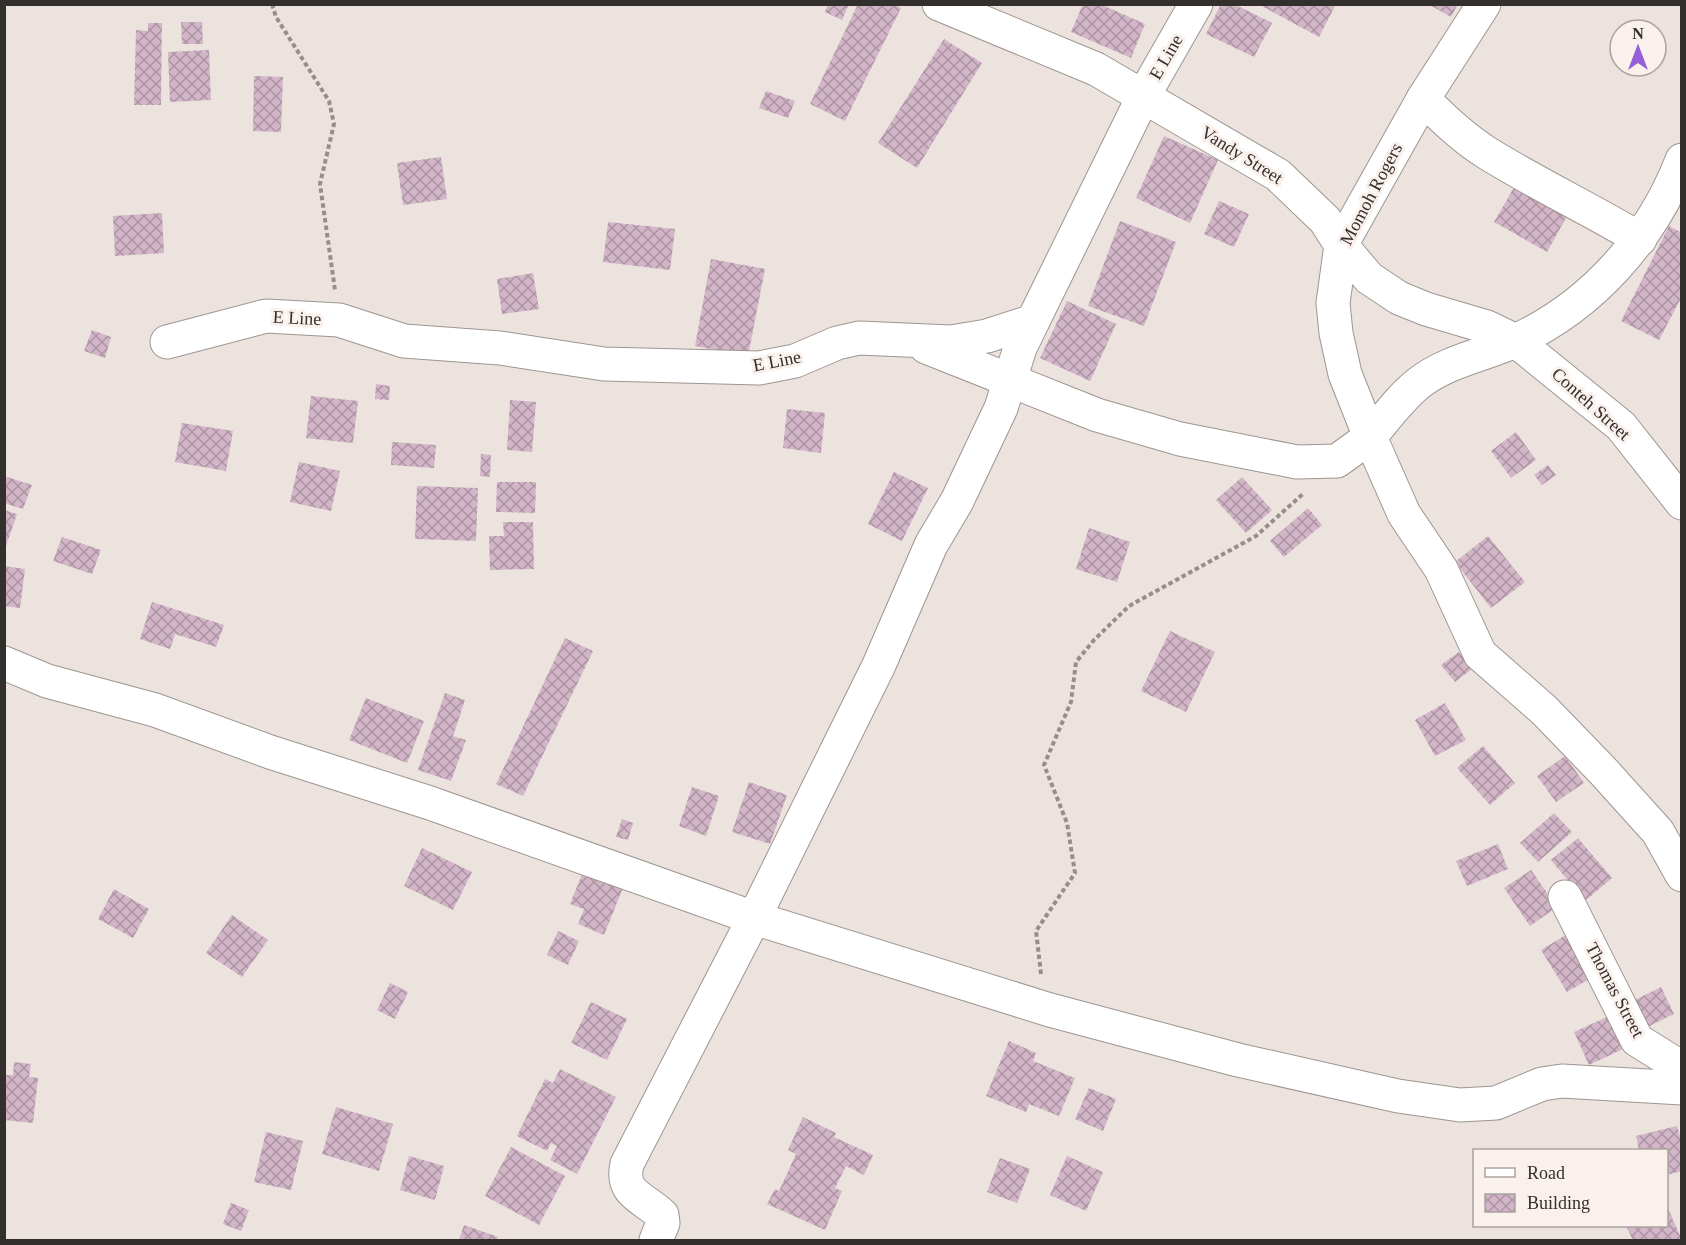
<svg xmlns="http://www.w3.org/2000/svg" width="1686" height="1245" font-family="'Times New Roman',serif">
<style>
.building{fill:url(#building-cross-hatch)}
.lines{fill:none;stroke-linecap:round;stroke-linejoin:round}
.minor-casing{stroke:#9e9590;stroke-width:35}
.path{stroke:#958e8a;stroke-width:4;stroke-dasharray:4.5 3;stroke-linecap:butt}
.minor{stroke:#fff;stroke-width:33}
.labels{text-anchor:middle;stroke-width:6;stroke-linejoin:round;paint-order:stroke}
.street-label{font-size:18px;fill:#332f2d;stroke:#faf0ec}
</style>
<defs>
<pattern id="building-cross-hatch" width="8" height="8" patternUnits="userSpaceOnUse" patternTransform="scale(1.5)"><rect width="8" height="8" fill="#d3b5c8"/><path d="M0 0l8 8M0 8l8-8" fill="none" stroke="#ac94a3"/></pattern>
</defs>
<rect width="100%" height="100%" fill="#ede3de"/>
<!-- building -->
<g class="building">
<path d="M828 4H849L842 20 825 12Z"/>
<path d="M858 4H893L901 8 845 121 810 104Z"/>
<path d="M1083 4H1100L1145 24 1131 58 1071 32Z"/>
<path d="M1221 4H1234L1272 23 1254 57 1206 34Z"/>
<path d="M1258 4H1336L1319 37Z"/>
<path d="M1428 4H1458L1451 17Z"/>
<path d="M181 22H202L203 44H182Z"/>
<path d="M148 23H162L161 105H134L136 30 148 31Z"/>
<path d="M944 39 982 63 917 168 878 143Z"/>
<path d="M209 50 211 100 170 102 168 52Z"/>
<path d="M254 76 283 77 281 132 253 131Z"/>
<path d="M766 91 795 101 788 118 759 108Z"/>
<path d="M1164 136 1218 160 1190 223 1136 198Z"/>
<path d="M441 157 447 199 403 205 397 163Z"/>
<path d="M1519 179 1571 209 1547 252 1494 222Z"/>
<path d="M1219 201 1249 214 1234 247 1204 234Z"/>
<path d="M162 213 164 253 115 256 113 216Z"/>
<path d="M1120 221 1176 242 1144 326 1088 306Z"/>
<path d="M608 222 675 229 670 270 603 262Z"/>
<path d="M1669 226 1682 233V296L1659 340 1621 321Z"/>
<path d="M711 259 765 269 748 356 695 346Z"/>
<path d="M533 273 539 309 502 314 497 279Z"/>
<path d="M1067 301 1116 324 1090 381 1040 358Z"/>
<path d="M92 330 111 337 105 358 84 351Z"/>
<path d="M376 384 390 386 389 400 375 399Z"/>
<path d="M311 396 358 401 353 443 306 438Z"/>
<path d="M510 400 536 402 532 452 507 450Z"/>
<path d="M787 409 825 413 821 453 783 448Z"/>
<path d="M182 423 233 431 226 471 175 462Z"/>
<path d="M1516 432 1536 460 1511 478 1491 451Z"/>
<path d="M392 442 436 445 434 468 391 465Z"/>
<path d="M481 454 491 455 490 477 480 476Z"/>
<path d="M299 462 340 471 331 511 290 502Z"/>
<path d="M1548 465 1556 475 1542 485 1534 475Z"/>
<path d="M894 472 928 488 902 541 868 524Z"/>
<path d="M4 476 32 485 23 509 4 503Z"/>
<path d="M1242 477 1272 510 1246 533 1216 500Z"/>
<path d="M497 482H536L535 513 496 512Z"/>
<path d="M417 486 478 488 476 541 415 539Z"/>
<path d="M1308 508 1322 525 1284 557 1270 541Z"/>
<path d="M4 510 17 514 5 549H4Z"/>
<path d="M503 522H533L534 569 490 570 489 536H504Z"/>
<path d="M1089 528 1130 542 1117 582 1076 569Z"/>
<path d="M1488 536 1525 582 1491 608 1455 562Z"/>
<path d="M62 537 101 550 92 574 53 561Z"/>
<path d="M4 566 25 569 20 608 4 606Z"/>
<path d="M152 602 224 625 216 647 175 634 170 649 140 639Z"/>
<path d="M1170 631 1215 652 1186 712 1141 691Z"/>
<path d="M565 638 593 651 523 796 496 784Z"/>
<path d="M1459 652 1472 669 1455 682 1441 665Z"/>
<path d="M445 693 465 700 453 736 466 740 451 781 418 770Z"/>
<path d="M366 698 424 721 407 763 349 740Z"/>
<path d="M1445 703 1466 740 1435 756 1415 720Z"/>
<path d="M1483 746 1515 783 1490 805 1457 768Z"/>
<path d="M1565 756 1584 783 1556 802 1537 776Z"/>
<path d="M749 782 787 795 770 844 732 832Z"/>
<path d="M692 787 719 796 706 836 679 826Z"/>
<path d="M1554 813 1572 832 1538 862 1520 843Z"/>
<path d="M622 819 633 823 628 840 616 837Z"/>
<path d="M1578 838 1612 878 1585 901 1551 860Z"/>
<path d="M1498 844 1508 869 1467 886 1456 861Z"/>
<path d="M422 848 472 872 453 910 404 886Z"/>
<path d="M1531 870 1557 907 1530 926 1504 888Z"/>
<path d="M583 872 623 888 604 935 578 924 584 909 570 904Z"/>
<path d="M114 889 149 909 133 938 98 919Z"/>
<path d="M232 915 268 940 242 977 206 953Z"/>
<path d="M1574 930 1600 973 1567 992 1541 950Z"/>
<path d="M558 931 579 941 568 965 547 955Z"/>
<path d="M390 983 408 992 395 1019 377 1010Z"/>
<path d="M1661 987 1674 1014 1639 1031 1625 1005Z"/>
<path d="M591 1002 627 1019 607 1060 571 1043Z"/>
<path d="M1607 1017 1623 1049 1589 1065 1574 1032Z"/>
<path d="M1009 1041 1036 1053 1033 1061 1075 1078 1059 1116 1029 1104 1026 1112 986 1096Z"/>
<path d="M14 1062 31 1064 29 1077 38 1078 33 1123 4 1120V1075H13Z"/>
<path d="M560 1069 616 1097 577 1174 550 1160 557 1146 551 1143 547 1151 517 1136 545 1079 553 1083Z"/>
<path d="M1089 1088 1116 1099 1103 1131 1075 1119Z"/>
<path d="M336 1107 393 1124 379 1171 322 1154Z"/>
<path d="M803 1117 836 1133 834 1137 873 1155 864 1175 846 1166 835 1188 842 1191 825 1230 767 1204 775 1189 779 1191 796 1154 788 1150Z"/>
<path d="M1677 1126 1682 1143V1171L1666 1175V1150H1639L1636 1136Z"/>
<path d="M266 1132 303 1141 291 1190 254 1182Z"/>
<path d="M511 1147 565 1176 539 1225 485 1196Z"/>
<path d="M409 1156 444 1166 435 1200 400 1190Z"/>
<path d="M1067 1156 1103 1172 1086 1211 1050 1195Z"/>
<path d="M1000 1158 1030 1169 1017 1203 987 1192Z"/>
<path d="M231 1203 249 1210 241 1231 223 1224Z"/>
<path d="M1666 1204 1682 1240H1633L1626 1226H1666Z"/>
<path d="M464 1225 498 1237 497 1240H459Z"/>
</g>
<g class="lines">
<!-- minor casing -->
<g class="minor-casing">
<g id="minor">
<path d="M939 4 1096 69 1278 175 1325 220 1341 245 1369 278 1399 298 1426 309 1487 327 1516 341 1621 426 1682 503"/>
<path d="M1423 99C1443 118 1463 138 1487 153 1537 184 1590 209 1640 239"/>
<path d="M1682 160C1652 238 1592 306 1515 341 1484 355 1447 361 1419 383 1400 398 1386 418 1370 437L1404 514 1441 569 1480 654 1544 710 1603 771 1658 832 1682 875"/>
<path d="M167 342 266 316 339 320 404 341 500 348 604 364 759 368 795 361 837 343 859 338 951 342 987 336 1033 321 1144 95 1196 4"/>
<path d="M926 347 1097 415 1180 439 1297 462 1337 461 1370 437 1345 374 1336 333 1333 303 1341 245 1423 99 1484 4"/>
<path d="M4 663 47 681 155 710 270 752 430 803 754 918 1050 1010 1238 1060 1398 1096 1460 1105 1496 1103 1542 1084 1562 1081 1682 1088"/>
<path d="M1565 897 1637 1040 1682 1068"/>
<path d="M656 1240 663 1223 662 1215C643 1197 620 1194 627 1164L754 918 879 665 931 545 957 501 1001 408 1020 348 1033 321"/>
</g>
</g>
<!-- path -->
<g class="path">
<path d="M272 4 276 17 329 101 334 124 320 184 335 290"/>
<path d="M1041 974 1036 931 1075 873 1067 823 1044 765 1071 702 1076 662 1094 640 1129 606 1256 536 1304 493"/>
</g>
<!-- minor -->
<use href="#minor" class="minor"/>
</g>
<g class="labels">
<!-- street labels -->
<g class="street-label">
<text transform="translate(1166 57) rotate(-60)" y="6">E Line</text>
<text transform="translate(1242 155) rotate(32)" y="6">Vandy Street</text>
<text transform="translate(1371 194) rotate(-62)" y="6">Momoh Rogers</text>
<text transform="translate(297 318) rotate(3)" y="6">E Line</text>
<text transform="translate(777 361) rotate(-11)" y="6">E Line</text>
<text transform="translate(1591 404) rotate(42)" y="6">Conteh Street</text>
<text transform="translate(1615 990) rotate(62)" y="6">Thomas Street</text>
</g>
</g>
<!-- border -->
<rect width="1686" height="1245" fill="none" stroke="#332f2d" stroke-width="12"/>
<!-- legend -->
<rect x="1473" y="1149" width="195" height="78" fill="#faf0ec" stroke="#aaa3a0" stroke-width="1.5"/>
<rect x="1485" y="1168" width="30" height="9" fill="#ffffff" stroke="#aaa3a0" stroke-width="1.5"/>
<text x="1527" y="1179" font-size="18" fill="#332f2d">Road</text>
<rect x="1485" y="1194" width="30" height="18" fill="url(#building-cross-hatch)" stroke="#aaa3a0" stroke-width="1.5"/>
<text x="1527" y="1209" font-size="18" fill="#332f2d">Building</text>
<!-- north arrow -->
<g transform="translate(1638 48)"><circle r="28" fill="#faf0ec" stroke="#aaa3a0" stroke-width="1.5"/>
<path d="M0-4.5L10 22L0 15L-10 22Z" fill="#955fd8"/>
<text y="-9" font-size="16" font-weight="bold" text-anchor="middle" fill="#332f2d">N</text>
</g>
</svg>
